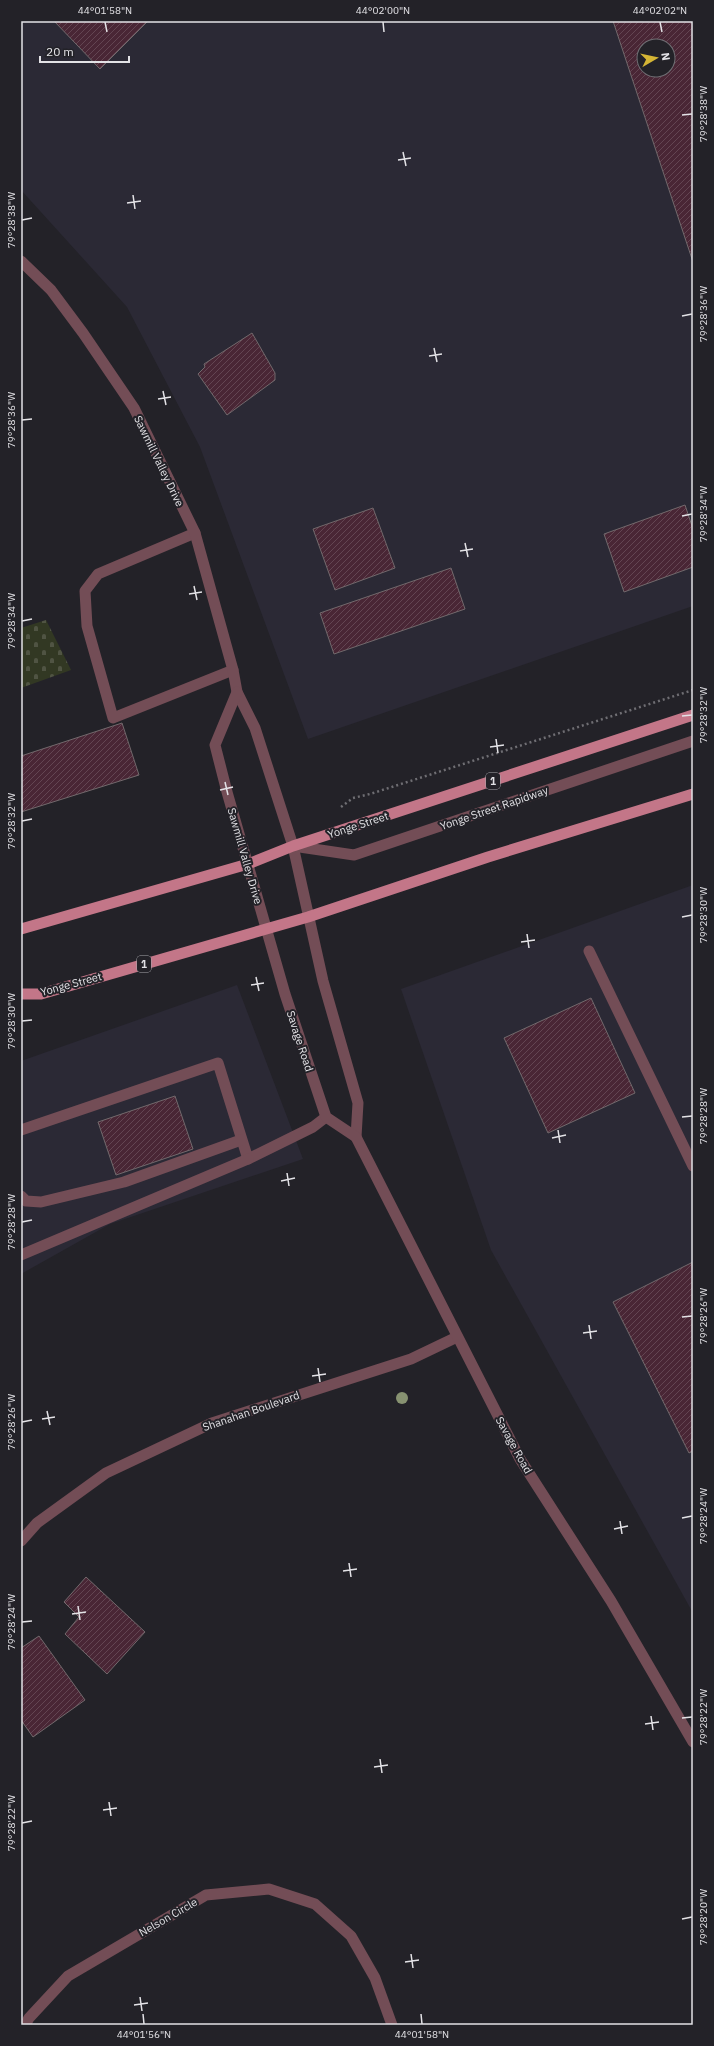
<svg xmlns="http://www.w3.org/2000/svg" width="714" height="2046" font-family="'IBM Plex Sans',sans-serif">
<style>
.built{fill:#2b2935;fill-rule:evenodd}
.cemetery{fill:url(#cemetery-stones)}
.building{fill:url(#building-hatch);stroke:#72696c;fill-rule:evenodd}
.lines{fill:none;stroke-linecap:round;stroke-linejoin:round}
.path{stroke:#6f6e73;stroke-width:2.5;stroke-dasharray:2 3;stroke-linecap:butt}
.service{stroke:#734d56;stroke-width:11}
.minor{stroke:#734d56;stroke-width:11}
.tertiary{stroke:#734d56;stroke-width:11}
.primary{stroke:#c37688;stroke-width:11}
.tree{fill:#879271}
.ticks{fill:none;stroke:#e3e2e6;stroke-width:1.5}
.labels{text-anchor:middle;stroke-width:4;stroke-linejoin:round;paint-order:stroke}
.shield{fill:#232228;stroke:#a9a8ad;stroke-width:1}
.shield-label{font-size:10px;font-weight:bold;fill:#e3e2e6}
.street-label{font-size:11px;fill:#e3e2e6;stroke:#232228}
.neatline{fill:none;stroke:#e3e2e6;stroke-width:1.5}
.ticks-label{font-size:10px;text-anchor:middle;fill:#e3e2e6}
</style>
<defs>
<pattern id="cemetery-stones" width="16" height="16" patternUnits="userSpaceOnUse"><rect width="16" height="16" fill="#323823"/><path d="M2 7V4a2 2 0 0 1 4 0v3zM10 15v-3a2 2 0 0 1 4 0v3z" fill="#505443"/></pattern>
<pattern id="building-hatch" width="6" height="6" patternUnits="userSpaceOnUse"><rect width="6" height="6" fill="#492635"/><path d="M-1 1l2-2M0 6l6-6M5 7l2-2" fill="none" stroke="#634552"/></pattern>
</defs>
<rect width="100%" height="100%" fill="#232228"/>
<!-- built -->
<g class="built">
<path d="M21 21H693V606L308 739 200 447 127 307 21 190ZM644 46H668V70H644Z"/>
<path d="M693 885V1613L491 1250 401 989Z"/>
<path d="M237 985 303 1159 110 1224 21 1274V1061Z"/>
</g>
<!-- cemetery -->
<path class="cemetery" d="M46 620 71 670 21 688V628Z"/>
<!-- building -->
<g class="building">
<path d="M54 21H148L100 69Z"/>
<path d="M613 21H693V262ZM644 46H668V70H644Z"/>
<path d="M252 333 275 373V380L227 415 198 374 205 367 204 364Z"/>
<path d="M685 505 693 529V567L624 592 604 534Z"/>
<path d="M373 508 395 568 335 590 313 529Z"/>
<path d="M451 568 465 609 334 654 320 613Z"/>
<path d="M122 723 139 775 21 812V756Z"/>
<path d="M591 998 635 1093 548 1133 504 1038Z"/>
<path d="M175 1096 193 1149 116 1175 98 1122Z"/>
<path d="M693 1262V1451L689 1453 613 1302Z"/>
<path d="M86 1577 145 1632 107 1674 65 1634 79 1617 64 1602Z"/>
<path d="M39 1636 85 1700 33 1737 21 1720V1648Z"/>
</g>
<g class="lines">
<!-- path -->
<path class="path" d="M341 807 353 798 370 794 693 690"/>
<!-- service -->
<g class="service">
<path d="M195 533 98 574 85 591 87 626 113 718 233 670"/>
<path d="M293 846 354 855 693 741"/>
<path d="M589 951 693 1166"/>
<path d="M21 1130 218 1063 248 1159 313 1127 326 1117"/>
<path d="M21 1196 26 1201 41 1202 124 1182 241 1140"/>
<path d="M21 1255 248 1159"/>
</g>
<!-- minor -->
<g class="minor">
<path d="M21 1541 37 1523 106 1473 212 1423 411 1359 457 1337"/>
<path d="M25 2025 29 2018 68 1976 206 1895 269 1889 315 1904 351 1936 375 1978 392 2025"/>
</g>
<!-- tertiary -->
<g class="tertiary">
<path d="M21 261 51 290 83 333 134 408 195 533 233 670 237 692 255 728 293 846 323 981 358 1103 356 1137"/>
<path d="M237 692 215 745 227 792 285 994 326 1117 356 1137 520 1459 611 1601 693 1742"/>
</g>
<!-- primary -->
<g class="primary">
<path d="M21 929 248 864 293 846 693 715"/>
<path d="M21 994H41L308 917 488 857 693 794"/>
</g>
</g>
<!-- trees -->
<circle class="tree" cx="402" cy="1398" r="6"/>
<!-- ticks -->
<path class="ticks" d="M105 22 107 32M383 22 384 32M660 22 662 32M682 115 692 114M403 152 406 166M398 160 411 158M133 195 135 209M127 203 141 201M22 220 32 218M682 316 692 314M434 348 437 362M429 356 442 354M163 391 166 405M158 399 171 397M22 420 32 419M682 516 692 514M465 543 468 557M460 551 473 549M194 586 197 600M189 594 202 592M22 621 32 619M682 716 692 715M496 739 498 753M490 747 504 745M225 782 228 795M220 790 233 787M22 821 32 819M682 917 692 915M527 934 529 948M521 942 535 940M256 977 259 991M251 985 264 983M22 1021 32 1020M682 1117 692 1116M558 1130 560 1143M552 1138 566 1135M287 1173 289 1186M281 1181 295 1178M22 1222 32 1220M682 1317 692 1316M589 1325 591 1339M583 1333 597 1331M318 1368 320 1382M312 1376 326 1374M47 1411 50 1425M42 1419 55 1417M22 1422 32 1420M682 1518 692 1516M620 1521 622 1534M614 1529 628 1526M349 1563 351 1577M343 1571 357 1569M78 1606 80 1620M72 1614 86 1612M22 1622 32 1621M651 1716 653 1730M682 1718 692 1717M645 1724 659 1722M380 1759 382 1773M374 1767 388 1765M109 1802 111 1816M103 1810 117 1808M22 1823 32 1821M682 1919 692 1917M411 1954 413 1968M405 1962 419 1960M140 1997 142 2011M134 2005 148 2003M143 2014 144 2024M421 2014 422 2024"/>
<g class="labels">
<!-- shield labels -->
<g class="shield">
<rect x="486" y="773" width="14" height="16" rx="3"/>
<rect x="137" y="956" width="14" height="16" rx="3"/>
</g>
<g class="shield-label">
<text x="493" y="785">1</text>
<text x="144" y="968">1</text>
</g>
<!-- street labels -->
<g class="street-label">
<text transform="translate(159 461) rotate(64)" y="4">Sawmill Valley Drive</text>
<text transform="translate(494 808) rotate(-19)" y="4">Yonge Street Rapidway</text>
<text transform="translate(358 825) rotate(-18)" y="4">Yonge Street</text>
<text transform="translate(245 856) rotate(74)" y="4">Sawmill Valley Drive</text>
<text transform="translate(71 984) rotate(-15)" y="4">Yonge Street</text>
<text transform="translate(300 1041) rotate(72)" y="4">Savage Road</text>
<text transform="translate(251 1411) rotate(-19)" y="4">Shanahan Boulevard</text>
<text transform="translate(514 1445) rotate(61)" y="4">Savage Road</text>
<text transform="translate(168 1917) rotate(-30)" y="4">Nelson Circle</text>
</g>
</g>
<!-- border -->
<rect width="714" height="2046" fill="none" stroke="#232228" stroke-width="44"/>
<!-- north arrow -->
<g transform="translate(656 58) rotate(81)"><circle r="19" fill="#232228" stroke="#706f74"/>
<path d="M0-3L7 15L0 10L-7 15Z" fill="#d5b535"/>
<text y="-6" font-size="11" font-weight="bold" text-anchor="middle" fill="#e3e2e6">N</text>
</g>
<!-- scale -->
<path d="M40 56v6h89v-6" fill="none" stroke="#e3e2e6" stroke-width="2"/>
<text x="46" y="56" font-size="12" fill="#e3e2e6" stroke="#232228" stroke-width="3" paint-order="stroke">20 m</text>
<rect x="22" y="22" width="670" height="2002" class="neatline"/>
<g class="ticks-label">
<text x="105" y="14">44°01'58"N</text>
<text x="383" y="14">44°02'00"N</text>
<text x="660" y="14">44°02'02"N</text>
<text transform="translate(703 114) rotate(-90)" y="4">79°28'38"W</text>
<text transform="translate(11 220) rotate(-90)" y="4">79°28'38"W</text>
<text transform="translate(703 314) rotate(-90)" y="4">79°28'36"W</text>
<text transform="translate(11 420) rotate(-90)" y="4">79°28'36"W</text>
<text transform="translate(703 514) rotate(-90)" y="4">79°28'34"W</text>
<text transform="translate(11 621) rotate(-90)" y="4">79°28'34"W</text>
<text transform="translate(703 715) rotate(-90)" y="4">79°28'32"W</text>
<text transform="translate(11 821) rotate(-90)" y="4">79°28'32"W</text>
<text transform="translate(703 915) rotate(-90)" y="4">79°28'30"W</text>
<text transform="translate(11 1021) rotate(-90)" y="4">79°28'30"W</text>
<text transform="translate(703 1116) rotate(-90)" y="4">79°28'28"W</text>
<text transform="translate(11 1222) rotate(-90)" y="4">79°28'28"W</text>
<text transform="translate(703 1316) rotate(-90)" y="4">79°28'26"W</text>
<text transform="translate(11 1422) rotate(-90)" y="4">79°28'26"W</text>
<text transform="translate(703 1516) rotate(-90)" y="4">79°28'24"W</text>
<text transform="translate(11 1622) rotate(-90)" y="4">79°28'24"W</text>
<text transform="translate(703 1717) rotate(-90)" y="4">79°28'22"W</text>
<text transform="translate(11 1823) rotate(-90)" y="4">79°28'22"W</text>
<text transform="translate(703 1917) rotate(-90)" y="4">79°28'20"W</text>
<text x="144" y="2038">44°01'56"N</text>
<text x="422" y="2038">44°01'58"N</text>
</g>
</svg>
